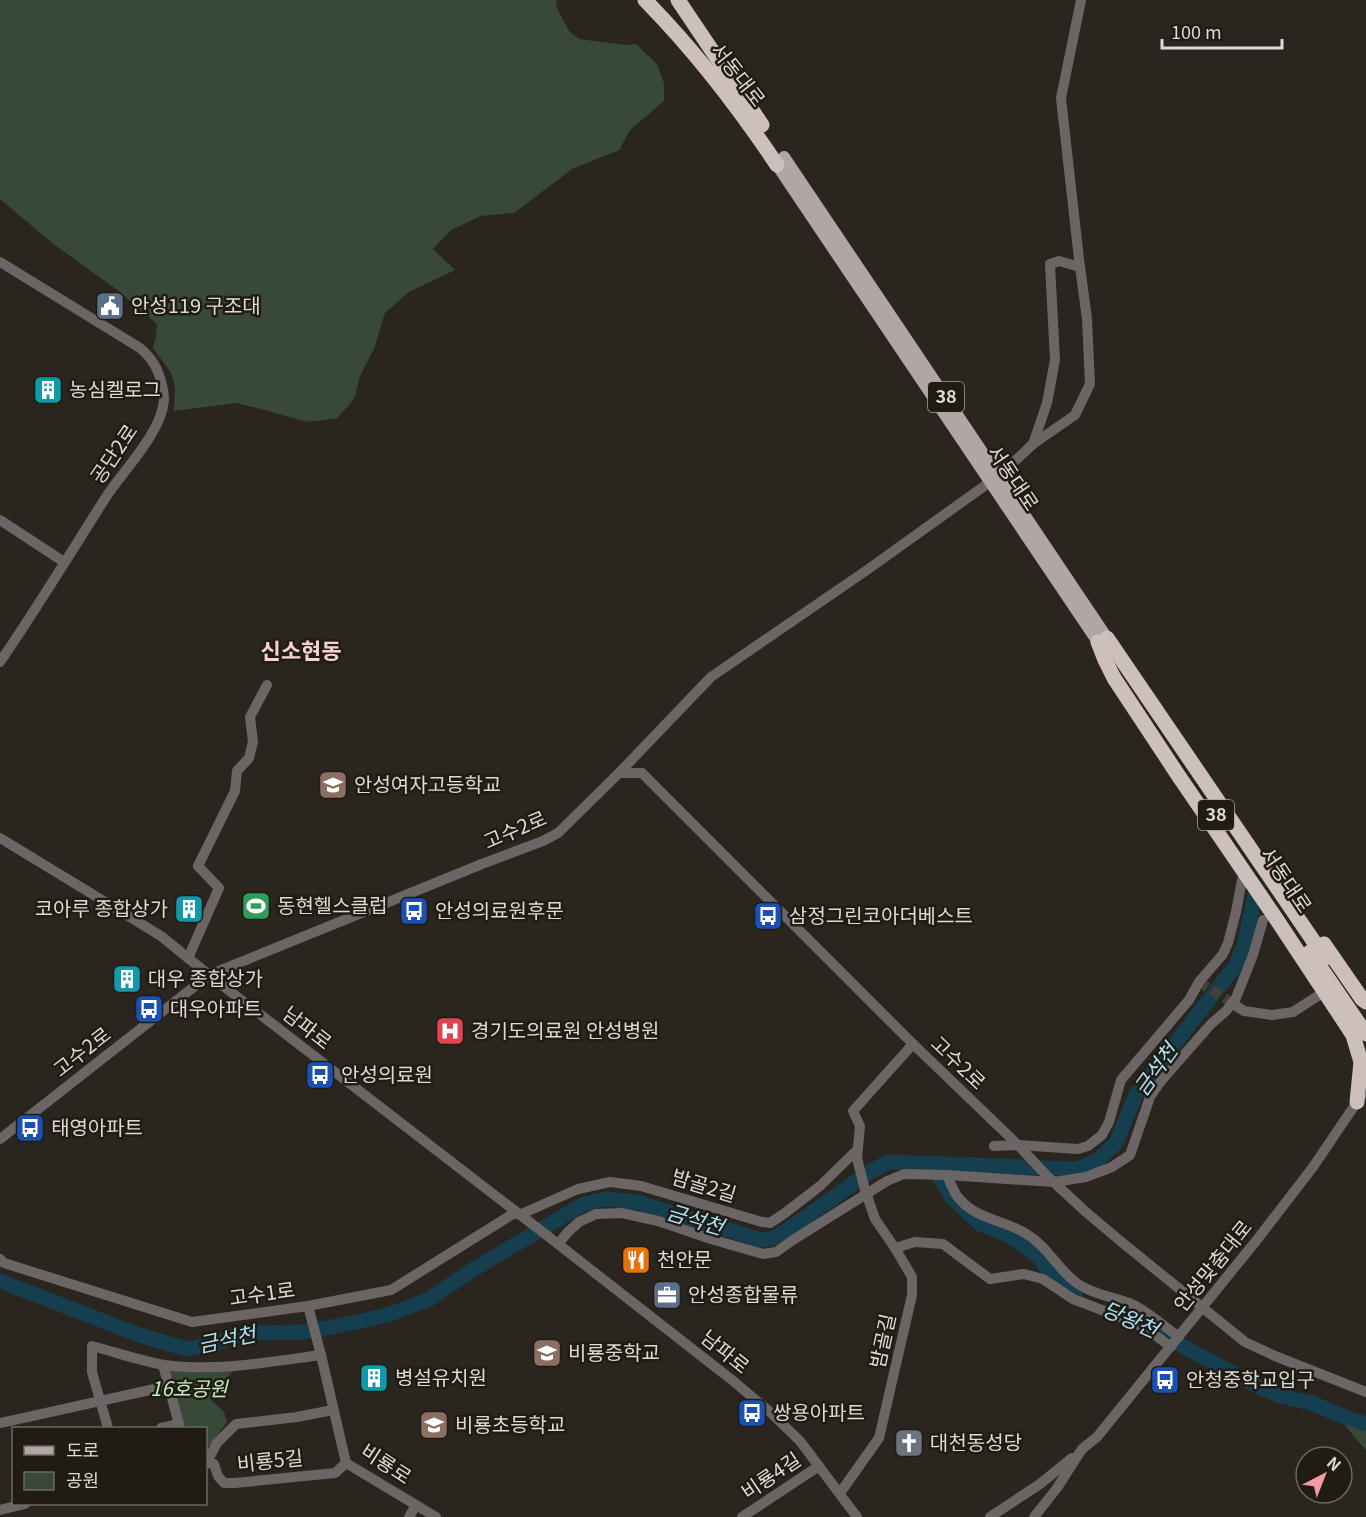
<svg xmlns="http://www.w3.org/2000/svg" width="1366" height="1517" font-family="Georgia,'Noto Sans KR',serif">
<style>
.green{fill:#384937}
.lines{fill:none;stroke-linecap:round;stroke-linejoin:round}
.river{stroke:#153e4e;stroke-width:15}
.minor-tunnel{stroke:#454039;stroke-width:10;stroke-dasharray:10 5;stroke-linecap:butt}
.minor{stroke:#6b6665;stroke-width:10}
.major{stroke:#b1a6a3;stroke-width:12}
.highway{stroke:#ccbfbc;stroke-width:15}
.labels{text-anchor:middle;stroke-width:5;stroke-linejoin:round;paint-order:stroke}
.shield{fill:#201c14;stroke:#a4a19b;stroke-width:1.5}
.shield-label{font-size:18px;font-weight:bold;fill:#dddad5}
.street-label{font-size:20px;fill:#dddad5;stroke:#201c14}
.poi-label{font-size:20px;fill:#dddad5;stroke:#201c14;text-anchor:start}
.park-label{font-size:20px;font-style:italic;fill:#c0efbd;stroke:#201c14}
.water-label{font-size:21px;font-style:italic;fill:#aae1fb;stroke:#201c14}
.quarter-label{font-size:22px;font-weight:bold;fill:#f5d1d5;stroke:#201c14}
</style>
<rect width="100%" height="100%" fill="#2a251e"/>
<!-- green -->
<g class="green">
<path d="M0 0H556L557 8 569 31 579 39 625 45 636 44 657 64 664 83V101L630 130 619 150 572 169 514 213 481 216 451 230 433 249 455 270 409 292 385 313 374 349 360 376 355 396 351 403 337 418 308 422 261 409 236 403 174 411 175 387 171 373 153 348 156 336 157 324 116 289 56 246 0 199Z"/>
<path d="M171 1365 234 1370 224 1381 213 1389 212 1401 224 1412 227 1422 208 1448 206 1449V1428H178L164 1388Z"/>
<path d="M1341 1421 1366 1427V1450Z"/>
</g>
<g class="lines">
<!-- river -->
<g class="river">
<path d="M931 1164 951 1196 980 1224 1008 1235 1039 1257 1058 1283 1075 1294"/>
<path d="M0 1281 139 1335 187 1349 215 1344 242 1333 305 1332 362 1321 390 1314 428 1300 474 1269 584 1204 606 1199 636 1202 761 1240 771 1239 786 1231 871 1171 889 1162 1076 1169 1097 1161 1116 1143 1136 1094 1236 965 1244 945 1255 896"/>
<path d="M1148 1327 1247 1381 1279 1396 1312 1403 1342 1416 1366 1424"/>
</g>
<!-- minor-tunnel -->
<path class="minor-tunnel" d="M1199 982 1232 1003"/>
<!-- minor -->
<g class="minor">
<path d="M0 262 140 348C144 352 149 356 152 361 159 370 164 389 164 400 162 432 123 471 106 497 71 552 37 608 0 662"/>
<path d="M1033 444 1047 403 1055 360 1050 264 1059 261 1080 267"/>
<path d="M0 520 64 562"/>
<path d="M619 773 711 677 867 570 990 482 999 476 1033 444 1075 415 1090 384 1087 319 1079 259 1061 98 1081 0"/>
<path d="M0 838 161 936 209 975 549 1237 732 1380 770 1412 800 1441 857 1517"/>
<path d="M188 958 219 888 198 866 235 791 237 771 249 758 253 742 250 717 267 685"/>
<path d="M1232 1003 1244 1011 1272 1015 1293 1012 1324 992"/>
<path d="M0 1139 209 975 482 864 543 841 558 833 619 773H642L913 1044 1018 1145 1047 1176 1087 1213 1124 1244 1245 1342 1275 1356 1366 1392"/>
<path d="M994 1146 1018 1145 1078 1149 1088 1146 1102 1135 1109 1122 1121 1080 1189 1000 1199 982 1223 954 1228 943 1236 912 1242 880"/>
<path d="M947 1175 1054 1182 1086 1177 1112 1167 1130 1155 1150 1097 1161 1081 1211 1024 1226 1011 1236 998 1253 955 1263 920"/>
<path d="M519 1215 578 1189 610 1182 641 1186 762 1222 770 1223 785 1213 820 1186 857 1150"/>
<path d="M558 1244 568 1232 579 1222 596 1214 622 1213 658 1221 714 1240 763 1254 776 1252 793 1240 887 1181 904 1174 947 1175C950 1182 953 1190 957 1196 974 1219 1002 1219 1025 1233 1046 1245 1056 1266 1074 1281 1090 1294 1115 1297 1134 1305 1148 1312 1166 1328 1179 1337"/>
<path d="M895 1248 915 1242 943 1244 990 1279 1024 1274 1043 1279 1073 1299 1128 1320 1147 1329 1171 1347"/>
<path d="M0 1259 4 1263 192 1322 308 1306 391 1290 516 1212"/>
<path d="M308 1306 321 1355 346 1463 436 1517"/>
<path d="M163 1365 180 1428"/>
<path d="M0 1423 168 1386"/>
<path d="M108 1428 92 1372V1346C115 1352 141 1361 164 1365 216 1372 269 1362 321 1355"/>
<path d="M161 1428 179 1424"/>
<path d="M207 1462 217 1443 236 1424 297 1417 333 1410"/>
<path d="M206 1463 214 1464 218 1476 224 1483H235L335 1473 346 1463"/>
<path d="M840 1493 879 1438 912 1295V1277L895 1248 875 1219 865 1190 857 1158 860 1126 853 1111 913 1044"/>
<path d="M0 1510 25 1504"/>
<path d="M409 1517 416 1505"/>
<path d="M742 1517 819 1466"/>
<path d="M990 1517 1040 1484 1072 1458"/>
<path d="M1034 1517 1057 1488 1082 1449 1097 1437 1256 1241 1313 1167 1361 1096"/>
</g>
<!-- major -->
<g class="major">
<path d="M784 157 1107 638"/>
<path d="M777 165 1098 642"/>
</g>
<!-- highway -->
<g class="highway">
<path d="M645 0C696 52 737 105 777 165"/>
<path d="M678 0 762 125"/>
<path d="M1107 638 1325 958"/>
<path d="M1098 642 1105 660 1114 678 1178 775 1275 917 1353 1035 1361 1062 1357 1102"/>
<path d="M1324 944 1362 999 1366 1002"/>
<path d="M1310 952 1366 1034"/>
</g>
</g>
<!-- icons -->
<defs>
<g id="civic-square" transform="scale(1.5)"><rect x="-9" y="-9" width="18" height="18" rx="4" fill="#5c6f8a" stroke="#201c14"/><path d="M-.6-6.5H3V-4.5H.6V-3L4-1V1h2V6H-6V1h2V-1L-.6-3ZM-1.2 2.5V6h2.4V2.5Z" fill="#fff"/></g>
<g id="building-square" transform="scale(1.5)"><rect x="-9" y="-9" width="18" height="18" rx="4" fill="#0f9aa8" stroke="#201c14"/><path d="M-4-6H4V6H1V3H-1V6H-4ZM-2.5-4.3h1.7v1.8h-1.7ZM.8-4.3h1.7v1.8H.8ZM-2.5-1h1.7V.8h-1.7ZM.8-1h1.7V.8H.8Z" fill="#fff"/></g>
<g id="school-square" transform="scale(1.5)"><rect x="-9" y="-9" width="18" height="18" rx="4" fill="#8d6e63" stroke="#201c14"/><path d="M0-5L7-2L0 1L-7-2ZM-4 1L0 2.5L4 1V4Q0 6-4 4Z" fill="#fff"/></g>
<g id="stadium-square" transform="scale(1.5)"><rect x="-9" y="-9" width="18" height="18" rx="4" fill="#2e9e5b" stroke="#201c14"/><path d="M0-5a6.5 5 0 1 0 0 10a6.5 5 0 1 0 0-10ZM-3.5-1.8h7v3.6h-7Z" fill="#fff"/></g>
<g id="bus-square" transform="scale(1.5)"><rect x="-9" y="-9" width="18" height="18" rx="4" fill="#1a4fb4" stroke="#201c14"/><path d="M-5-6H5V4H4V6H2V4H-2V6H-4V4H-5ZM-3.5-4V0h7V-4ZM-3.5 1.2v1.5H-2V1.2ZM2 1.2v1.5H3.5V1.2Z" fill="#fff"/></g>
<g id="hospital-square" transform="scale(1.5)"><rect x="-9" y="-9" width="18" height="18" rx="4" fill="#e0444e" stroke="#201c14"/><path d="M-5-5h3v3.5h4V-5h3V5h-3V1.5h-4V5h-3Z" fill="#fff"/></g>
<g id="restaurant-square" transform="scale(1.5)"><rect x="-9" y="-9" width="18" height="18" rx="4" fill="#e8710a" stroke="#201c14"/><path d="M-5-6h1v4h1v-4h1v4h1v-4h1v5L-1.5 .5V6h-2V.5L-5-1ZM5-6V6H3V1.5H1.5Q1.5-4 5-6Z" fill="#fff"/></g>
<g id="office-square" transform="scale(1.5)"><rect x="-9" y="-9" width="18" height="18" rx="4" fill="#5c6f8a" stroke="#201c14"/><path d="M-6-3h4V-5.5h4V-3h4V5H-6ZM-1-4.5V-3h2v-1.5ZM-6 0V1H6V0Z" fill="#fff"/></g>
<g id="church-square" transform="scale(1.5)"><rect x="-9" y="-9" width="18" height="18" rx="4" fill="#6b7280" stroke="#201c14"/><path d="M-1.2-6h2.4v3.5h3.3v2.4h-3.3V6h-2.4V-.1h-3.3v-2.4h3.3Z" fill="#fff"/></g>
</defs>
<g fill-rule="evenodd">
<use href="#civic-square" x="110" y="306"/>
<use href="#building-square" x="48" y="390"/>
<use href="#school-square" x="333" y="785"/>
<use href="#stadium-square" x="256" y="906"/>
<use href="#building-square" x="189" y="909"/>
<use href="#bus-square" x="414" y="911"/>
<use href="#bus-square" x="768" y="916"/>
<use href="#building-square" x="127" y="979"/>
<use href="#bus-square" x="149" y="1009"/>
<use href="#hospital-square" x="450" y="1031"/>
<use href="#bus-square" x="320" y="1075"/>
<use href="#bus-square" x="30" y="1128"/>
<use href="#restaurant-square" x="636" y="1260"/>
<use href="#office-square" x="667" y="1295"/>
<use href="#school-square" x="547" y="1353"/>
<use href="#building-square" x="374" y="1378"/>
<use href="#bus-square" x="1165" y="1380"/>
<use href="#bus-square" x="752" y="1413"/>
<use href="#school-square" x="434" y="1425"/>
<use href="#church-square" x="909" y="1443"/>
</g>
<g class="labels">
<!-- shield labels -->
<g class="shield">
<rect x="928" y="382" width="36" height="30" rx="4.5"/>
<rect x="1198" y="800" width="36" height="30" rx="4.5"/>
</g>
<g class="shield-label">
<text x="946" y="403">38</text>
<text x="1216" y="821">38</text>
</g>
<!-- street labels -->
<g class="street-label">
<text transform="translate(738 75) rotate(52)" y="7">서동대로</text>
<text transform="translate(114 454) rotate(-56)" y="7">공단2로</text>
<text transform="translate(1013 478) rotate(56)" y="7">서동대로</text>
<text transform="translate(515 830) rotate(-23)" y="7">고수2로</text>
<text transform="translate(1286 880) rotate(56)" y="7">서동대로</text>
<text transform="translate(307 1028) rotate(38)" y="7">남파로</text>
<text transform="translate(82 1052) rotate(-38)" y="7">고수2로</text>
<text transform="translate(958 1063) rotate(44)" y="7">고수2로</text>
<text transform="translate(704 1186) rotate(17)" y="7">밤골2길</text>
<text transform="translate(1213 1266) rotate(-51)" y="7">안성맞춤대로</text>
<text transform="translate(262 1294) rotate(-8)" y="7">고수1로</text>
<text transform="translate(883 1341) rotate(-78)" y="7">밤골길</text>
<text transform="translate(725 1352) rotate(39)" y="7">남파로</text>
<text transform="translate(270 1461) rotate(-6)" y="7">비룡5길</text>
<text transform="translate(386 1464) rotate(33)" y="7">비룡로</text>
<text transform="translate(771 1476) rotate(-34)" y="7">비룡4길</text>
</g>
<!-- poi labels -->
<g class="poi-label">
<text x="131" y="313">안성119 구조대</text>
<text x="69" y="397">농심켈로그</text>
<text x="354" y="792">안성여자고등학교</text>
<text x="277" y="913">동현헬스클럽</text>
<text x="168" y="916" text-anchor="end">코아루 종합상가</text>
<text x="435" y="918">안성의료원후문</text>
<text x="789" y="923">삼정그린코아더베스트</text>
<text x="148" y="986">대우 종합상가</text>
<text x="170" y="1016">대우아파트</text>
<text x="471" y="1038">경기도의료원 안성병원</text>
<text x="341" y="1082">안성의료원</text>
<text x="51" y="1135">태영아파트</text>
<text x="657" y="1267">천안문</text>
<text x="688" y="1302">안성종합물류</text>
<text x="568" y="1360">비룡중학교</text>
<text x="395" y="1385">병설유치원</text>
<text x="1186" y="1387">안청중학교입구</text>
<text x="773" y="1420">쌍용아파트</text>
<text x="455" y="1432">비룡초등학교</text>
<text x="930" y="1450">대천동성당</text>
</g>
<!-- park labels -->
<g class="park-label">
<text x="189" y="1396">16호공원</text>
</g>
<!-- water labels -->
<g class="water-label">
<text transform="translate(1156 1070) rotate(-54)" y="7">금석천</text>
<text transform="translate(695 1220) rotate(17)" y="7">금석천</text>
<text transform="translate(1130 1320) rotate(24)" y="7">당왕천</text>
<text transform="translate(227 1340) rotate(-12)" y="7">금석천</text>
</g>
<!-- quarter labels -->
<g class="quarter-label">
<text x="301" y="659">신소현동</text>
</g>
</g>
<!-- legend -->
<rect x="12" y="1427" width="195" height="78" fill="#201c14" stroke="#6c6861" stroke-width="1.5"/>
<rect x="24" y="1446" width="30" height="9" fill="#b1a6a3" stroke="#6c6861" stroke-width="1.5"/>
<text x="66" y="1457" font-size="18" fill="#dddad5">도로</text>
<rect x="24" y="1472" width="30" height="18" fill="#384937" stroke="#6c6861" stroke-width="1.5"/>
<text x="66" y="1487" font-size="18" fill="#dddad5">공원</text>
<!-- north arrow -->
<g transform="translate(1324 1475) rotate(42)"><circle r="28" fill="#201c14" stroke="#6c6861" stroke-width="1.5"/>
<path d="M0-4.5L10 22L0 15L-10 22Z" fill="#f49aa6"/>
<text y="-9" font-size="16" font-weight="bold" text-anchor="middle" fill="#dddad5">N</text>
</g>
<!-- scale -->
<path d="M1162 39v9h120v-9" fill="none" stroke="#dddad5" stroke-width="3"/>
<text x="1171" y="39" font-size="18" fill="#dddad5" stroke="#201c14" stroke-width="4.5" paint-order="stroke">100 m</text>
</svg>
